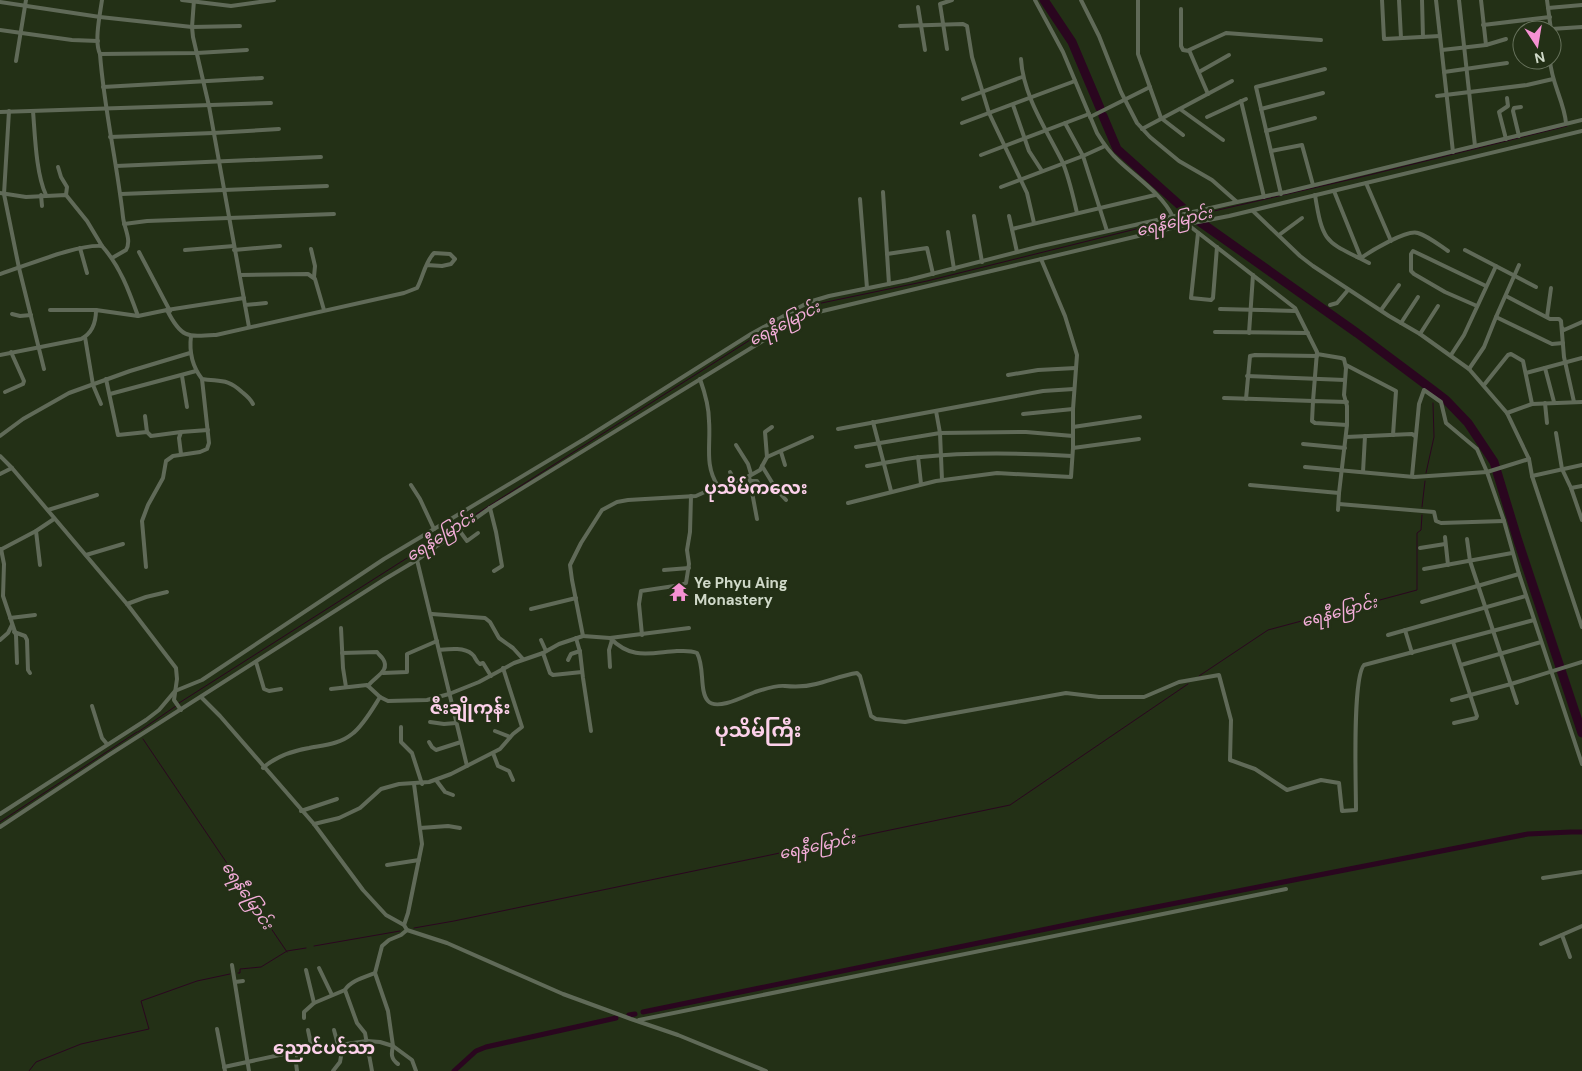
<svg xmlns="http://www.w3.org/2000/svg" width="1582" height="1071" font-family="'DM Sans','Noto Sans Myanmar',sans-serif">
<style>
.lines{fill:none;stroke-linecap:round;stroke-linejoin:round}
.stream{stroke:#2a061f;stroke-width:1}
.canal{stroke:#2a061f;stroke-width:5}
.river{stroke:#2a061f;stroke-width:9}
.minor{stroke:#606a58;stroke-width:4}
.labels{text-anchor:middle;stroke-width:5;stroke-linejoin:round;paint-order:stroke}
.poi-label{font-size:15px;font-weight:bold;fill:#cfd8c8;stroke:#233016;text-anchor:start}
.water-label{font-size:16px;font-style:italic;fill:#f3add9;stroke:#233016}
.quarter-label{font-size:18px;font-weight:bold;fill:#fdd1eb;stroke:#233016}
.district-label{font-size:20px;font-weight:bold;fill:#fdd1eb;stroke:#233016}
</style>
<rect width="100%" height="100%" fill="#233016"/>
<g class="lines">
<!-- stream -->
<g class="stream">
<path d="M1433 394V390"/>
<path d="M1426 473 1434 437 1433 403"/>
<path d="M1422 507 1425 481"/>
<path d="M1199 676 1268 630 1417 590V533L1421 530 1422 515"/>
<path d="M179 703 750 340 812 305 927 281 1136 229 1361 177 1567 126"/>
<path d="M138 732 176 706"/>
<path d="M143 739 287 952"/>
<path d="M0 822 137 732"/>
<path d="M414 928 454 921 1010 805 1188 684"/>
<path d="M314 946 400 931"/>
<path d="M238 973H240V969L261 967 287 951 306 948"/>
<path d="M29 1071 36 1062 81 1044 149 1029 141 1001 197 981 230 974"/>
</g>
<!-- canal -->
<g class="canal">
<path d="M643 1012 1095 919 1528 834 1571 832H1582"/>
<path d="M629 1015 635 1014"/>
<path d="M454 1071 476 1051 486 1047 616 1018"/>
</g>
<!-- river -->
<g class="river">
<path d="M1044 0 1072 42 1100 108"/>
<path d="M1103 116 1117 149 1193 217 1357 333 1433 390 1446 400 1468 423 1494 462 1518 541 1582 733"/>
</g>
<!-- minor -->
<g class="minor">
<path d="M102 0C100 14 94 42 100 54L197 53 247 50"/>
<path d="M182 0 231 6 274 0"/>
<path d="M194 0 192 27 193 37 209 106 249 327"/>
<path d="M1035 0 1063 52 1097 133C1103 143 1110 153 1119 161 1137 178 1162 194 1173 217"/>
<path d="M1081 0 1099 36 1121 92 1137 123 1150 137 1179 161 1212 180 1237 202 1286 192 1582 120"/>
<path d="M1138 0V54L1161 118 1183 135"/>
<path d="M1382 0 1384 39 1440 36"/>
<path d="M1399 0 1401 38"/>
<path d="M1422 0 1423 37"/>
<path d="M1436 0 1453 152"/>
<path d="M1459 0 1475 146"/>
<path d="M1481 0 1486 45"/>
<path d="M1547 0 1551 30"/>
<path d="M0 2 100 17 192 27 240 26"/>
<path d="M918 7 925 50"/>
<path d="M1548 8 1582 5"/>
<path d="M1181 9V46L1183 50 1189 51"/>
<path d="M1483 25 1550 17"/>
<path d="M900 26 963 24 967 26 972 57 989 113 1027 193 1034 223"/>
<path d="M1551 29 1582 27"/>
<path d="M0 30 72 40 98 41"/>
<path d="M947 49 940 4 952 0"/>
<path d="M1442 50 1486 45 1506 39"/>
<path d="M100 54C104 109 117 162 123 217 124 228 132 240 126 250L112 258"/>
<path d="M1021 59C1023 95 1046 129 1062 161 1069 177 1073 196 1077 213"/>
<path d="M1550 60C1551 82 1564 101 1566 123"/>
<path d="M16 61 26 0"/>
<path d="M1199 72 1229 55"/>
<path d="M1444 72 1507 63"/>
<path d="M103 87 262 78"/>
<path d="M1208 94 1189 50 1226 33 1321 40"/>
<path d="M1437 96 1527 85 1553 79"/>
<path d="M963 99 1022 77"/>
<path d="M1241 101 1264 197"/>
<path d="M1013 105 1029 151 1042 171"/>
<path d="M1180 109 1223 140"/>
<path d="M1261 109 1323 93"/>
<path d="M9 111 4 194 19 268 44 369"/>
<path d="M33 111C35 135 36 174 46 195"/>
<path d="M0 112 271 103"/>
<path d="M1090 117 1150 87"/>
<path d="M1207 117 1246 99"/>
<path d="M962 123 1075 81"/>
<path d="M1065 123 1083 156 1107 231"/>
<path d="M1142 129 1232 81"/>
<path d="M1266 131 1315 118"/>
<path d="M1519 136 1513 111 1514 108 1521 107"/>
<path d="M110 137 213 133 279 129"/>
<path d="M1506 139 1499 112 1508 106 1507 98"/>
<path d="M1271 151 1302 145 1313 185"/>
<path d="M981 155 1089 114"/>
<path d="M116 166 321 157"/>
<path d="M58 167 61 177 67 187 66 195"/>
<path d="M1366 183 1391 241"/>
<path d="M1001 187 1083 156 1105 146"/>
<path d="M1334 191 1361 258"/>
<path d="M883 192 889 284"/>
<path d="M0 193 26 197 66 195 87 221 102 246"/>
<path d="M121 194 327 186"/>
<path d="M1281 194 1256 87 1325 69"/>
<path d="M41 195 42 206"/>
<path d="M1315 195C1323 245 1326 241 1369 263"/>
<path d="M860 199 867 288"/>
<path d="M1253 211 1300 256 1313 266 1389 316 1420 334 1469 369 1507 413 1529 459 1532 476 1582 627"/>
<path d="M974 216 982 262"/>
<path d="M1009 216 1017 252"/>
<path d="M124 224 147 221 334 214"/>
<path d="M1187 224 1295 308 1317 352 1313 401 1224 398"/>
<path d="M1012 229 1155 195"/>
<path d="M948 232 954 269"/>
<path d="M1198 233 1191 298 1211 300 1213 298 1217 247"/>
<path d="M1279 235 1302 218"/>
<path d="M80 248 87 273"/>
<path d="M311 249 315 266 314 277"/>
<path d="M185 250 234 246"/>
<path d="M234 250 280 246"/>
<path d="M1465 250 1536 287"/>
<path d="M139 252 170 311"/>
<path d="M887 254 927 248 933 274"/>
<path d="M1357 257 1361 258C1371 251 1407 229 1418 233 1428 236 1439 245 1448 251"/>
<path d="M0 274C26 266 77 244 102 246 120 266 129 291 138 316L167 310C181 338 187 337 216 335L404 293 417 288C423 277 425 262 434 253L450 254 455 259 451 264 442 266 427 265"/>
<path d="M240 275 308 274 315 279 324 310"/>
<path d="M1506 296 1550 319H1559L1561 321 1564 357 1574 402"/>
<path d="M245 305 266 303"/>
<path d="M1330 305 1337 303 1348 290"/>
<path d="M1477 306 1445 292 1414 274 1411 271V254L1413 251 1486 286"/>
<path d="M1220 309 1296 311"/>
<path d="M50 310H96"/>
<path d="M167 310 244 298"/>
<path d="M1381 310 1399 285"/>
<path d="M12 314 20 316 31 315"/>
<path d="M1496 317 1552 344 1563 343"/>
<path d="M1547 317 1551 288"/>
<path d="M1401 323 1418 297"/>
<path d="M1562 328 1564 330 1582 322"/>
<path d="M1215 332 1308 333"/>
<path d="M1249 333 1253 275"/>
<path d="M1420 334 1438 306"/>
<path d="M191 336C189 352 192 366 202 379 220 382 227 378 242 392 247 396 250 398 253 404"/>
<path d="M85 337 93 385 101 404"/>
<path d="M1317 354 1341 358 1344 359 1346 368 1344 395 1347 406V425L1339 493 1338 510"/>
<path d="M0 355 81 339C93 333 96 322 96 310L138 316"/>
<path d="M1451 355 1464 335 1496 266"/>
<path d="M1346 365 1396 391 1393 435"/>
<path d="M1545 368 1554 402"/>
<path d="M1469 369 1484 347 1496 317 1519 265"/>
<path d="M1526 373 1582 358"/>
<path d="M1008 375 1038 370 1076 368"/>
<path d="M182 376 187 407"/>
<path d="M1247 376 1345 380"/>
<path d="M106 379 118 435 147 432 151 436 181 432"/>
<path d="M700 379C705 393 709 407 709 421 711 444 704 465 718 486"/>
<path d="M1484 385 1508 355 1511 354 1523 361 1532 404"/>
<path d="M5 392 23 384 24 381 11 352"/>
<path d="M110 394 196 371"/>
<path d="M1246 399 1250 356 1255 355 1317 356"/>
<path d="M1347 402 1313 401 1312 421 1315 423 1347 425"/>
<path d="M1545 403 1547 423"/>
<path d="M936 411 940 433 942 480"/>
<path d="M1507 413 1532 404 1582 402"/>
<path d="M1023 414 1073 409"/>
<path d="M145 416 147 432"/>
<path d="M873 422 891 491"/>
<path d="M1073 427 1140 417"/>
<path d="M838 429 1043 391 1074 389"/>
<path d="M1556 433 1562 469 1571 488 1582 520"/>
<path d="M0 436 23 419 69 393 130 371 190 353"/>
<path d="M1346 437 1412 434 1415 436"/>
<path d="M1303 444 1345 448"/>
<path d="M736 445 748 464 751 474"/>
<path d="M856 447 940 433 1026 432 1073 436"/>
<path d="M1073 448 1139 439"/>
<path d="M781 452 785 465"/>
<path d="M181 454 179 438 181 432 208 430"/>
<path d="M0 456 12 468 127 604 176 668 177 679 174 700 181 710"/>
<path d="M767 457 765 432 772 427"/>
<path d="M918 457 921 484"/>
<path d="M762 466 776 489 786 500"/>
<path d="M867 466C885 463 903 459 921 457 971 452 1021 453 1072 456"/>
<path d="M1305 467 1414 477 1487 472 1529 459"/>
<path d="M730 472 735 482"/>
<path d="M1363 472 1365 436"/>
<path d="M0 474 12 468"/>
<path d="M749 476 757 519"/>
<path d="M1412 476 1419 404 1424 390 1441 402 1446 423 1477 449 1487 472 1504 521 1519 574 1582 764"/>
<path d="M1532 476 1582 465"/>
<path d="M750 481H757L760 486"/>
<path d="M411 485 420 499 434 529"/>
<path d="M1250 485 1339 493"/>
<path d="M1571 488 1582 486"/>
<path d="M848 503 936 481 997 473 1071 477 1073 448V409L1077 355 1065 316 1041 259"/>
<path d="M1339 504 1434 512 1436 521 1441 523 1504 521"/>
<path d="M490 508 496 532 502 566 494 571"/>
<path d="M48 510 97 495"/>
<path d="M459 530 467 541 478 533"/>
<path d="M36 531 40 565"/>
<path d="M1445 537 1448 565"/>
<path d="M1467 539 1470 561 1517 703"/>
<path d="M1420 548 1445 544"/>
<path d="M1 549 4 564 3 596 16 635 17 663"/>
<path d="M0 550 36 531 54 519"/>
<path d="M86 555 123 544"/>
<path d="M417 560 467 766"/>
<path d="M146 567 142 521 148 505 163 478 166 461 173 456 200 452 207 449 209 443 202 379"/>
<path d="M1424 569 1512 553"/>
<path d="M664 570 689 568"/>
<path d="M1422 602 1519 574"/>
<path d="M127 604 146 597 167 592"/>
<path d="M531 609 576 598"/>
<path d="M432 614 485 618 490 622 499 638 513 648 523 659"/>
<path d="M10 618 35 615"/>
<path d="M341 628 343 668 346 687"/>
<path d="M689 628 610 638 583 636 572 580 570 565 581 543 602 510 617 502 628 500 696 496 718 486 744 479 760 470 767 457 812 437"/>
<path d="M1405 630 1412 653"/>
<path d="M14 632 25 636 27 640 28 670 30 673"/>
<path d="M642 635 639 604 641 591 681 585 686 583 689 564 687 550 690 532 691 496"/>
<path d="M1388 635 1526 596"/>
<path d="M576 638 580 652 583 678 591 731"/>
<path d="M610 638C632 660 649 653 677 651 684 651 690 650 697 653 705 667 699 691 708 701 717 711 745 696 755 692 764 689 776 685 785 686 796 687 805 687 816 684 829 681 843 675 857 673L860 676 871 716 876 719 905 722 1066 693 1099 697H1144L1179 682 1219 675 1231 720 1230 760 1255 769 1287 790 1321 780 1339 783 1342 811 1356 810C1356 786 1352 678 1364 665L1534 620"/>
<path d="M0 640 8 633 12 625"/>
<path d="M541 640 546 651"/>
<path d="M1453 642 1477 716 1476 718 1454 723"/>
<path d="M439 650C449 649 464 647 472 654 476 657 475 661 480 664L483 663 491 676"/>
<path d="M342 653 377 652C379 655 381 656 383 659 391 671 374 677 368 686"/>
<path d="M543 653 550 673 553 675 582 672"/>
<path d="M568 660 571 654 580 651"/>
<path d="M256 662 264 689 269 691 281 689"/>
<path d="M1461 665 1541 642"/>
<path d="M610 667 609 650 612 640"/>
<path d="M383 673 407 672V654L437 641"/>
<path d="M331 689 367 685 380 697 388 701 427 700 449 694 479 682 514 663 543 653 559 644 583 636"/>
<path d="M201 697 220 716 314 824 363 890 386 915 404 925 407 930 447 943 563 994 631 1019 678 1035 766 1071"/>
<path d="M1452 700 1511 684 1582 662"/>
<path d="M92 706 102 738 107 744"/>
<path d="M430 722 444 724 456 723"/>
<path d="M401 727V742L412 753 422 784"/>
<path d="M495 731 510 737"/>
<path d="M429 742 432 747 436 750 461 742"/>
<path d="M493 753 498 766 509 771 513 780"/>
<path d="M263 768C276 756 292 751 309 748 324 745 340 744 352 734 363 726 373 708 380 697"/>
<path d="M436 780 445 792 453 795"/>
<path d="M301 811 337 799"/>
<path d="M0 814 146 720 159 710 175 691 202 680 384 559 586 438 751 334 809 302 829 296 908 280 1037 247 1237 202"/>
<path d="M314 824 339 818 360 808 381 789 399 784 429 782 451 774 500 749 513 734 522 727 503 668"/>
<path d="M0 827 109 755 385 579 417 560 490 508 792 323 810 314 1193 223 1229 216 1582 131"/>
<path d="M420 828 448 826 460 828"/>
<path d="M387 865 419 860"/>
<path d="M1543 878 1582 872"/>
<path d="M404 925 408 913 422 844 414 784"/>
<path d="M407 930 401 935 389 940 382 946 375 973 388 1011 393 1046 412 1060 416 1071"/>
<path d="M1562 935 1570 957"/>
<path d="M1541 944 1582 926"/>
<path d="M232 965 249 1071"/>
<path d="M319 968 332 995"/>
<path d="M306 970 314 1003"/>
<path d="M235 982 243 981"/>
<path d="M304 1018V1012L314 1003 345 990"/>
<path d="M639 1020 1286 889"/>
<path d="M217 1029 225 1071"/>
<path d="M308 1030 312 1049"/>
<path d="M334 1030 338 1045"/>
<path d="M224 1067 298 1051 367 1041 380 1042 393 1046C391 1054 391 1059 398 1064"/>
<path d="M297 1071 296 1063 298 1051"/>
<path d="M333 1071 340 1062 343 1045"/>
<path d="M372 1071 365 1033 357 1023 345 990C350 981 365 977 375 973"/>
</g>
</g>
<!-- icons -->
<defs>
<g id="temple-bare" transform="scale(1.5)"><path d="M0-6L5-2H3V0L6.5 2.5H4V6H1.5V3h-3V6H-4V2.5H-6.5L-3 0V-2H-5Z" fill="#f591d2" stroke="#233016" stroke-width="2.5" paint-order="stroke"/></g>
</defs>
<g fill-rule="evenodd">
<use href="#temple-bare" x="679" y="592"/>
</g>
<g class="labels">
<!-- poi labels -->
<g class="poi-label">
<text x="694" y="588">Ye Phyu Aing<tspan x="694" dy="17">Monastery</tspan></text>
</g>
<!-- water labels -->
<g class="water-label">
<text transform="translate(1174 221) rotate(-14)" y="6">ရေနီမြောင်း</text>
<text transform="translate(784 323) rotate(-27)" y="6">ရေနီမြောင်း</text>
<text transform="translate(440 536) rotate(-32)" y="6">ရေနီမြောင်း</text>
<text transform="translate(1339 611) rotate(-15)" y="6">ရေနီမြောင်း</text>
<text transform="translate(817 845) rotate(-12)" y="6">ရေနီမြောင်း</text>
<text transform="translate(248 895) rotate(56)" y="6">ရေနီမြောင်း</text>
</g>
<!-- quarter labels -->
<g class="quarter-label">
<text x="756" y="494">ပုသိမ်ကလေး</text>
<text x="470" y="714">ဇီးချိုကုန်း</text>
<text x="324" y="1054">ညောင်ပင်သာ</text>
</g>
<!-- district labels -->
<g class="district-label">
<text x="758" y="737">ပုသိမ်ကြီး</text>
</g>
</g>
<!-- north arrow -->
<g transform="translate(1537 45) rotate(168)"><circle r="24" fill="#233016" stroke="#68735d"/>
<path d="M0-4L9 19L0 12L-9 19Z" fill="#f591d2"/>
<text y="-8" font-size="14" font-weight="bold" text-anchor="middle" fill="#cfd8c8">N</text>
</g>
</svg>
